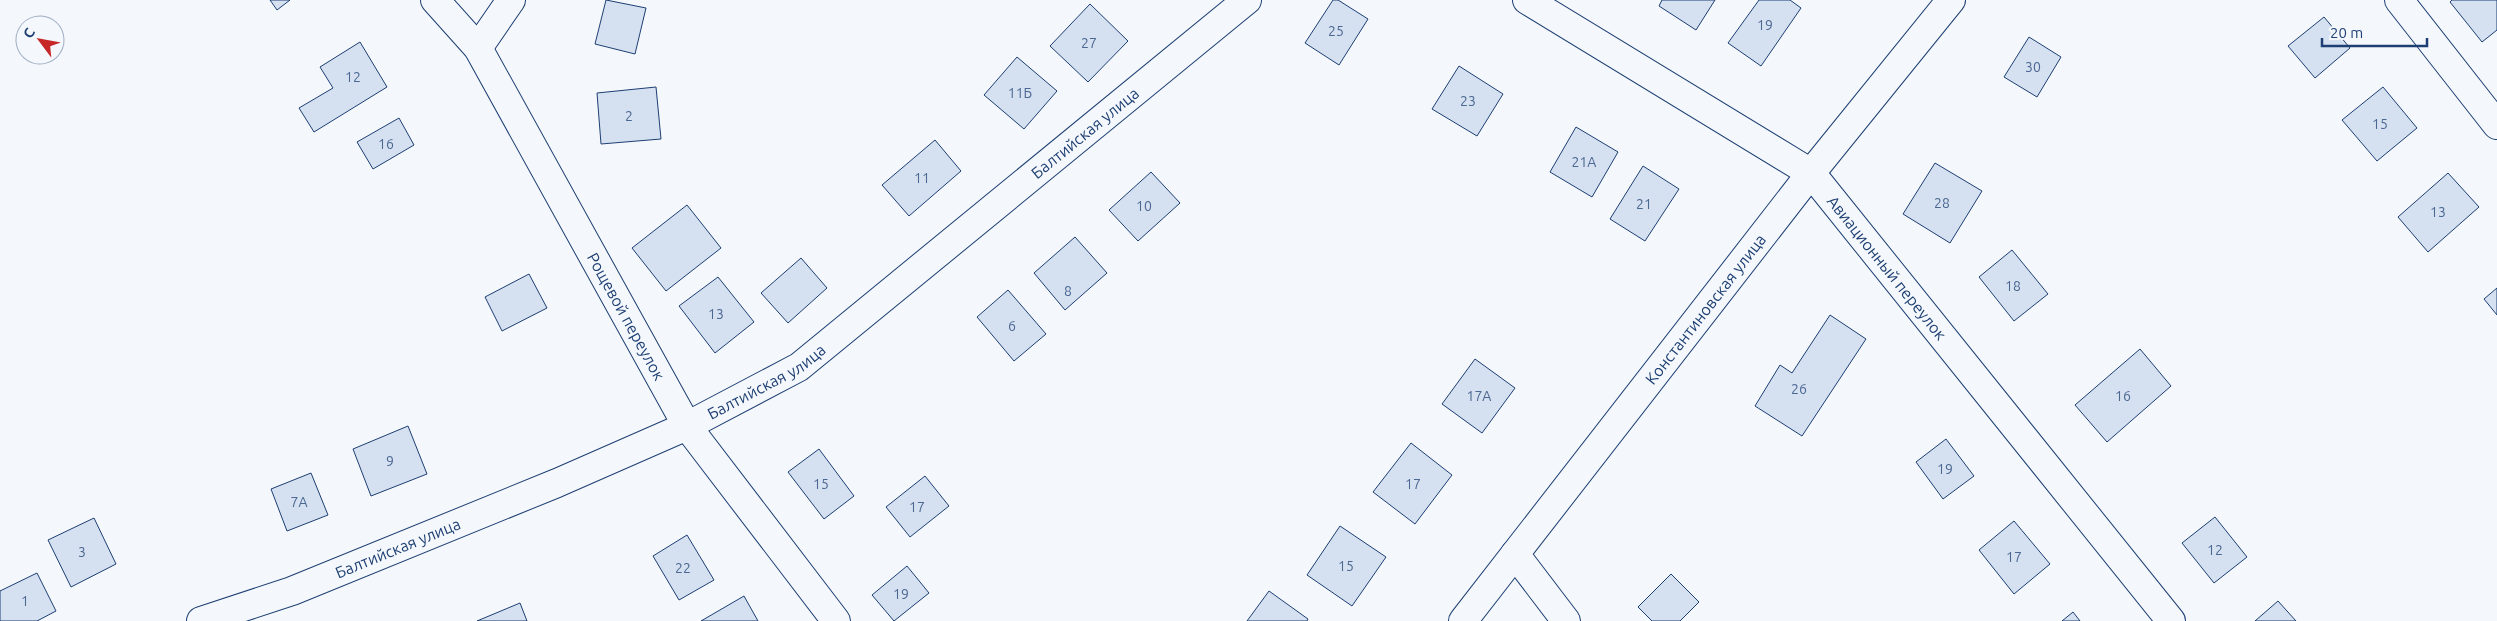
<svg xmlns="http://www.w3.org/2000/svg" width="2497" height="621" font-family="Ubuntu,sans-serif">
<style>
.building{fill:#d5e0f0;stroke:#1d3f73}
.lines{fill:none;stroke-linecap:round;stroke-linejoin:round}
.minor-casing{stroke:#1d3f73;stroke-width:30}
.minor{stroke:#f4f7fb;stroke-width:28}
.labels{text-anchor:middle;stroke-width:4;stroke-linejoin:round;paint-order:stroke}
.number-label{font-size:14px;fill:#4b6792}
.street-label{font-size:16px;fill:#1d3f73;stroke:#f4f7fb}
</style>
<rect width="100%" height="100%" fill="#f4f7fb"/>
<!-- building -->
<g class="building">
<path d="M270 0H290L277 10Z"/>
<path d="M606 0 646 8 635 54 595 44Z"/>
<path d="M1333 0H1338L1368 19 1339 65 1305 43Z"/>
<path d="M1662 0H1715L1696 30 1659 6Z"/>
<path d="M1759 0H1790L1801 8 1761 66 1728 43Z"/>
<path d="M2452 0H2497V30L2482 42 2450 2Z"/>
<path d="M1090 4 1128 41 1088 82 1050 46Z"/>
<path d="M2324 17 2350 48 2315 78 2288 46Z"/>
<path d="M2029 37 2061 57 2037 97 2004 77Z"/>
<path d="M360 42 387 87 314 132 299 108 333 88 320 67Z"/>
<path d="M1017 57 1057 91 1024 129 984 95Z"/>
<path d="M1459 66 1503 94 1477 136 1432 109Z"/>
<path d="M656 87 661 139 601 144 597 93Z"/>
<path d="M2383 87 2417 128 2377 161 2342 120Z"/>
<path d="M399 118 414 145 373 169 357 142Z"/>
<path d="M1576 127 1618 152 1592 197 1550 172Z"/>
<path d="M935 140 961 171 909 216 882 185Z"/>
<path d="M1935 163 1982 191 1950 243 1903 214Z"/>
<path d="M1643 166 1679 189 1645 241 1610 219Z"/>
<path d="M1151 172 1180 203 1138 241 1109 210Z"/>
<path d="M2448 173 2479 207 2428 252 2398 217Z"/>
<path d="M687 205 721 248 666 291 632 248Z"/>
<path d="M1075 237 1107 273 1065 310 1034 273Z"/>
<path d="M2012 250 2048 294 2014 321 1979 277Z"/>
<path d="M801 258 827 288 788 323 761 293Z"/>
<path d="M529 274 547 308 502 331 485 297Z"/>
<path d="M718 277 754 322 715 353 679 306Z"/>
<path d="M2497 288V315L2484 299Z"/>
<path d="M1008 290 1046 334 1014 361 977 317Z"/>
<path d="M1830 315 1866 339 1802 436 1755 406 1780 365 1792 373Z"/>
<path d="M2140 349 2171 386 2107 442 2075 405Z"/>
<path d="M1475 359 1515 388 1482 433 1442 404Z"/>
<path d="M408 426 427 474 371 496 353 449Z"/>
<path d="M1946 439 1974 476 1943 499 1916 462Z"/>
<path d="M1411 443 1452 475 1415 524 1373 492Z"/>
<path d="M819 449 854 496 824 519 788 472Z"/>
<path d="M311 473 328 515 287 531 271 489Z"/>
<path d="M925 476 949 506 910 537 886 507Z"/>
<path d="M2215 517 2247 557 2214 583 2182 543Z"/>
<path d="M94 518 116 564 71 587 48 540Z"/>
<path d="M2014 521 2050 564 2014 594 1979 550Z"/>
<path d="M1340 526 1386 557 1352 606 1307 575Z"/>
<path d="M687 535 714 580 679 600 653 556Z"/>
<path d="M907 566 929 593 894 621 872 595Z"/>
<path d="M37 573 56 611 37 621H0V591Z"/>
<path d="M1671 574 1699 602 1680 621H1652L1638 607Z"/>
<path d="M1269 591 1308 619 1307 621H1247Z"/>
<path d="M744 596 758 621H701Z"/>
<path d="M2278 601 2296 621H2255Z"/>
<path d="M520 603 527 621H477Z"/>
<path d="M2073 612 2080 621H2062Z"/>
</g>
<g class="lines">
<!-- minor casing -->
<g class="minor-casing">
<g id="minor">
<path id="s1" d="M435 0 478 48 687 426 836 621"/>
<path id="s2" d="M1527 0 1811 173 2171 621"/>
<path d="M2399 0 2497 125"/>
<path d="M478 48 511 0"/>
<path d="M1515 554 1566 621"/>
<path id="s3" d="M201 621 292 591 557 483 687 426 799 367 1247 0"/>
<path id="s4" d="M1463 621 1811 173 1951 0"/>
</g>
</g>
<!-- minor -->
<use href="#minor" class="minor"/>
</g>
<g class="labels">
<!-- number labels -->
<g class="number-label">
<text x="1765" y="30">19</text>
<text x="1336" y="36">25</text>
<text x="1089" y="48">27</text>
<text x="2033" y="72">30</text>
<text x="353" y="82">12</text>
<text x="1020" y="98">11Б</text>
<text x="1468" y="106">23</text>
<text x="629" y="121">2</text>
<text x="2380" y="129">15</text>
<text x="386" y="149">16</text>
<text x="1584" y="167">21А</text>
<text x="922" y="183">11</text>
<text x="1942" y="208">28</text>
<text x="1644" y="209">21</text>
<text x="1144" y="211">10</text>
<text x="2438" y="217">13</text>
<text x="2013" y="291">18</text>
<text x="1068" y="296">8</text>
<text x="716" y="319">13</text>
<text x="1012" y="331">6</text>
<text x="1799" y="394">26</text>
<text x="1479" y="401">17А</text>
<text x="2123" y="401">16</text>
<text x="390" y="466">9</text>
<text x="1945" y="474">19</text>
<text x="821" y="489">15</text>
<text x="1413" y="489">17</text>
<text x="299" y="507">7А</text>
<text x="917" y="512">17</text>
<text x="2215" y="555">12</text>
<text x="82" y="557">3</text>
<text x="2014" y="562">17</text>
<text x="1346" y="571">15</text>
<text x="683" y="573">22</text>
<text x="901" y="599">19</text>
<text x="25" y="606">1</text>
</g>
<!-- street labels -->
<g class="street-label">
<text dy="6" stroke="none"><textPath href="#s3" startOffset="1020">Балтийская улица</textPath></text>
<text dy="6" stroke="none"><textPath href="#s2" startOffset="454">Авиационный переулок</textPath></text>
<text dy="6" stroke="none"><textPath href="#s4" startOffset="395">Константиновская улица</textPath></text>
<text dy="6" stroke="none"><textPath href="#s1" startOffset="371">Рощевой переулок</textPath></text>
<text dy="6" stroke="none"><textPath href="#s3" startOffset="615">Балтийская улица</textPath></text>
<text dy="6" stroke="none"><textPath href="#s3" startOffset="210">Балтийская улица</textPath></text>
</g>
</g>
<!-- north arrow -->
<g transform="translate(40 40) rotate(302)"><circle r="24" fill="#f4f7fb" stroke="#9eadc5"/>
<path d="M0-4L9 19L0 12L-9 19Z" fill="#c62828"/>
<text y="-8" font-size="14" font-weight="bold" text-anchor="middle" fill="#1d3f73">С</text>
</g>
<!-- scale -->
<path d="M2322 38v8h105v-8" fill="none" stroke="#1d3f73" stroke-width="2.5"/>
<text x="2330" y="38" font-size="15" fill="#1d3f73" stroke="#f4f7fb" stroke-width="4" paint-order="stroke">20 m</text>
</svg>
